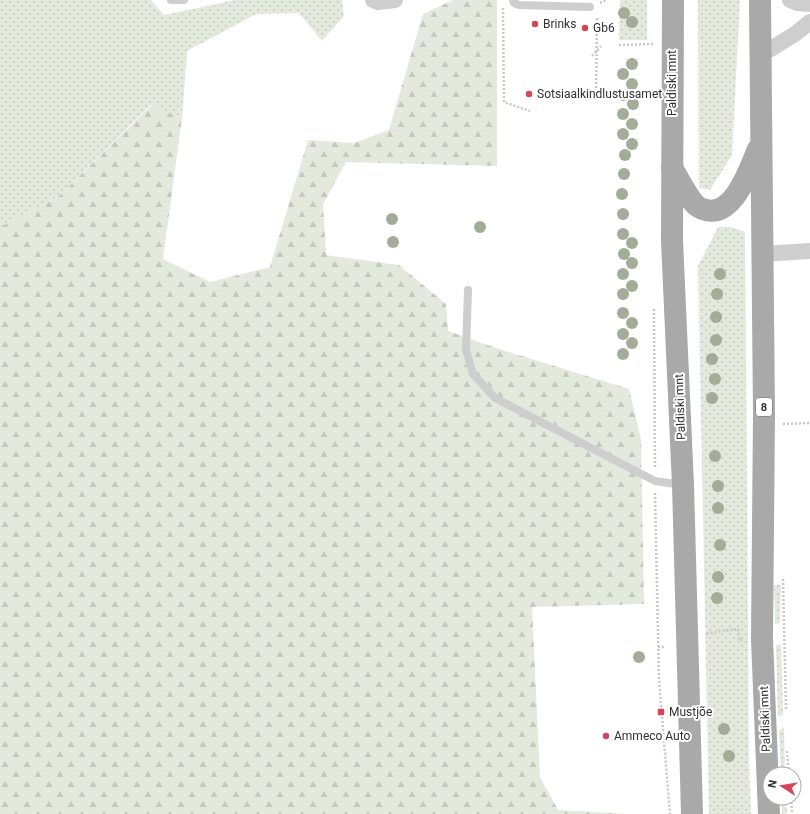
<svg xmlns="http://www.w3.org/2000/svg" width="810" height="814" font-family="Roboto,sans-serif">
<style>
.grass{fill:url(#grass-dots)}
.forest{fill:url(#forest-firs)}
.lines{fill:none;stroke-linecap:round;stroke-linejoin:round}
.path{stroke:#c8c8c8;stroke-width:2.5;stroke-dasharray:2 2;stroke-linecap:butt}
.service{stroke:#cecece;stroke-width:8}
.minor{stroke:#cecece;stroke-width:16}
.primary{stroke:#a9a9a9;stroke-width:22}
.tree{fill:#a2ac97}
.poi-dot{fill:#d54555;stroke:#fff;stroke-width:1.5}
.labels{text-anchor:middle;stroke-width:4;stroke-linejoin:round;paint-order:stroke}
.shield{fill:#fff;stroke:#6f6f6f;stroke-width:1}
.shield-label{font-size:11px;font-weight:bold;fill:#313131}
.poi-label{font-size:12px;fill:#313131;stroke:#fff;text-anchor:start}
.street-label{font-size:12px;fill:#313131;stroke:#fff}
</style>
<defs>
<pattern id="grass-dots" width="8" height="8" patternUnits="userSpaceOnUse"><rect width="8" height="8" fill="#e4e9dd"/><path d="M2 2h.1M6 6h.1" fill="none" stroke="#c4c8be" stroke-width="1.8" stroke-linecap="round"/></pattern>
<pattern id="forest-firs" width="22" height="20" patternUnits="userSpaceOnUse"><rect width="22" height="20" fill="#e4e9dd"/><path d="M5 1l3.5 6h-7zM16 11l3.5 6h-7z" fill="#c4c8be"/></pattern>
</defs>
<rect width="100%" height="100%" fill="#fff"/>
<!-- grass -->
<g class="grass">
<path d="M0 0H151L164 15 235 0H342L344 16 322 41 299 13 256 14 187 51 182 118 151 105 59 196 0 227Z"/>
<path d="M620 0H647V40H619Z"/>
<path d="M698 0H740L732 155 710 190 699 188Z"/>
<path d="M718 227H731L745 232 749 762 751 814H709L698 266Z"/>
<path d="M774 585H781L780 623 775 624Z"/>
<path d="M779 644 781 646 783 716 778 715 776 646Z"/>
<path d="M784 727 785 774H781L779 731Z"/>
<path d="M782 798H786L787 814H782Z"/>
</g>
<!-- forest -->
<path class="forest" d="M453 0H497V166L346 162 323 204 326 255 399 265 446 304 448 331 496 348 629 389 641 439 644 604 532 607 540 777 558 810 628 814H0V227L59 196 152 105 182 118 163 259 210 282 270 267 308 140 354 143 389 130 423 14Z"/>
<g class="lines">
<!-- path -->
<g class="path">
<path d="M600 3 607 0"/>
<path d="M503 8 504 102 530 111"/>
<path d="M619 45 653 44"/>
<path d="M592 56 601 46"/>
<path d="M554 98H596L597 16"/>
<path d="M654 309 655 468"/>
<path d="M783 424 810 423"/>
<path d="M655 493 659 680 670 814"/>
<path d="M783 579 786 710"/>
<path d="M707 634 708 633 738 629 739 640H744"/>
<path d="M658 647H665"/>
<path d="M787 751 789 774"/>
<path d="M791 798 792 814"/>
</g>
<!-- service -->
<g class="service">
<path d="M171 0H184"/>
<path d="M513 0 514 3 519 5 590 7"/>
<path d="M468 290 466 350 473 374 495 398 655 481 682 485"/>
</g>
<!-- minor -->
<g class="minor">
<path d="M373 0 378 2 395 0"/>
<path d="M790 0 797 3 810 4"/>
<path d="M761 55 795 34 810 22"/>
<path d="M762 254 810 251"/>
</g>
<!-- primary -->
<g class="primary">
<path d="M673 0 672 241 683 485 692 814"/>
<path d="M760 0 764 414 762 639 769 814"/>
<path d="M672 168C679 179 685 192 693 202 696 206 701 209 706 210 734 217 750 168 758 149"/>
</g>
</g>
<!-- trees -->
<g class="tree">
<circle cx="624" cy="13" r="6"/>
<circle cx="632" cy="22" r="6"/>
<circle cx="632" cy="64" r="6"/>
<circle cx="623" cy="74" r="6"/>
<circle cx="632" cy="84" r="6"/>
<circle cx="623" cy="95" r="6"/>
<circle cx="633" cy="104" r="6"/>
<circle cx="623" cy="114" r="6"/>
<circle cx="632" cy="124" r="6"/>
<circle cx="623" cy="134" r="6"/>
<circle cx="632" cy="144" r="6"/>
<circle cx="625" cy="155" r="6"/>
<circle cx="624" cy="174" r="6"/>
<circle cx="622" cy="194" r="6"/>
<circle cx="623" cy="214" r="6"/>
<circle cx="392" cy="219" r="6"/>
<circle cx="480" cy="227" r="6"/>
<circle cx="623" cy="234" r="6"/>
<circle cx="393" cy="242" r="6"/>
<circle cx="632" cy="243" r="6"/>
<circle cx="624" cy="254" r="6"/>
<circle cx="632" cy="263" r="6"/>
<circle cx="623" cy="274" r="6"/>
<circle cx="720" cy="274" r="6"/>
<circle cx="632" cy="286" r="6"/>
<circle cx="623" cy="294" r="6"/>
<circle cx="717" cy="294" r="6"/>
<circle cx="623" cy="313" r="6"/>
<circle cx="716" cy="317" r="6"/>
<circle cx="632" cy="323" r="6"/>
<circle cx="623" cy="334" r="6"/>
<circle cx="716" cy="340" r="6"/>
<circle cx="632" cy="343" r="6"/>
<circle cx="623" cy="354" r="6"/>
<circle cx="712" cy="359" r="6"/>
<circle cx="715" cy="379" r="6"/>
<circle cx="712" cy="398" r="6"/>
<circle cx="715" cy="456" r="6"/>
<circle cx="718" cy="486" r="6"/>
<circle cx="718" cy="508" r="6"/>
<circle cx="720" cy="545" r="6"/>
<circle cx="718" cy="577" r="6"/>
<circle cx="717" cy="598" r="6"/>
<circle cx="639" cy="657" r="6"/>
<circle cx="724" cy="729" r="6"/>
<circle cx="729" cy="756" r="6"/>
</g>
<!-- markers -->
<g class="poi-dot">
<circle cx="535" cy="24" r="4"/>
<circle cx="585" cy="28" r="4"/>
<circle cx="529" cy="94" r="4"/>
<rect x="657" y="708" width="8" height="8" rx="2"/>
<circle cx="606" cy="736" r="4"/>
</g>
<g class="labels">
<!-- shield labels -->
<rect class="shield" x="756" y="398" width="16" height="18" rx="3"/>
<g class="shield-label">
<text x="764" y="411">8</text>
</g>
<!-- poi labels -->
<g class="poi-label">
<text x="543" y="28">Brinks</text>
<text x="593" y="32">Gb6</text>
<text x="537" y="98">Sotsiaalkindlustusamet</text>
<text x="669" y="716">Mustjõe</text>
<text x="614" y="740">Ammeco Auto</text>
</g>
<!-- street labels -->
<g class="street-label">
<text transform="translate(672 83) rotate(-90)" y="4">Paldiski mnt</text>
<text transform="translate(680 407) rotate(-92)" y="4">Paldiski mnt</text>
<text transform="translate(765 719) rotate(-92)" y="4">Paldiski mnt</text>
</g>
</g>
<!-- north arrow -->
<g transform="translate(782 786) rotate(282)"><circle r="19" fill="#ffffff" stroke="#adadad"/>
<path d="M0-3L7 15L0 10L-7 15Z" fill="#d54555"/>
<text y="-6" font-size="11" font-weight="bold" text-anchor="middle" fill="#313131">N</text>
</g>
</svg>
